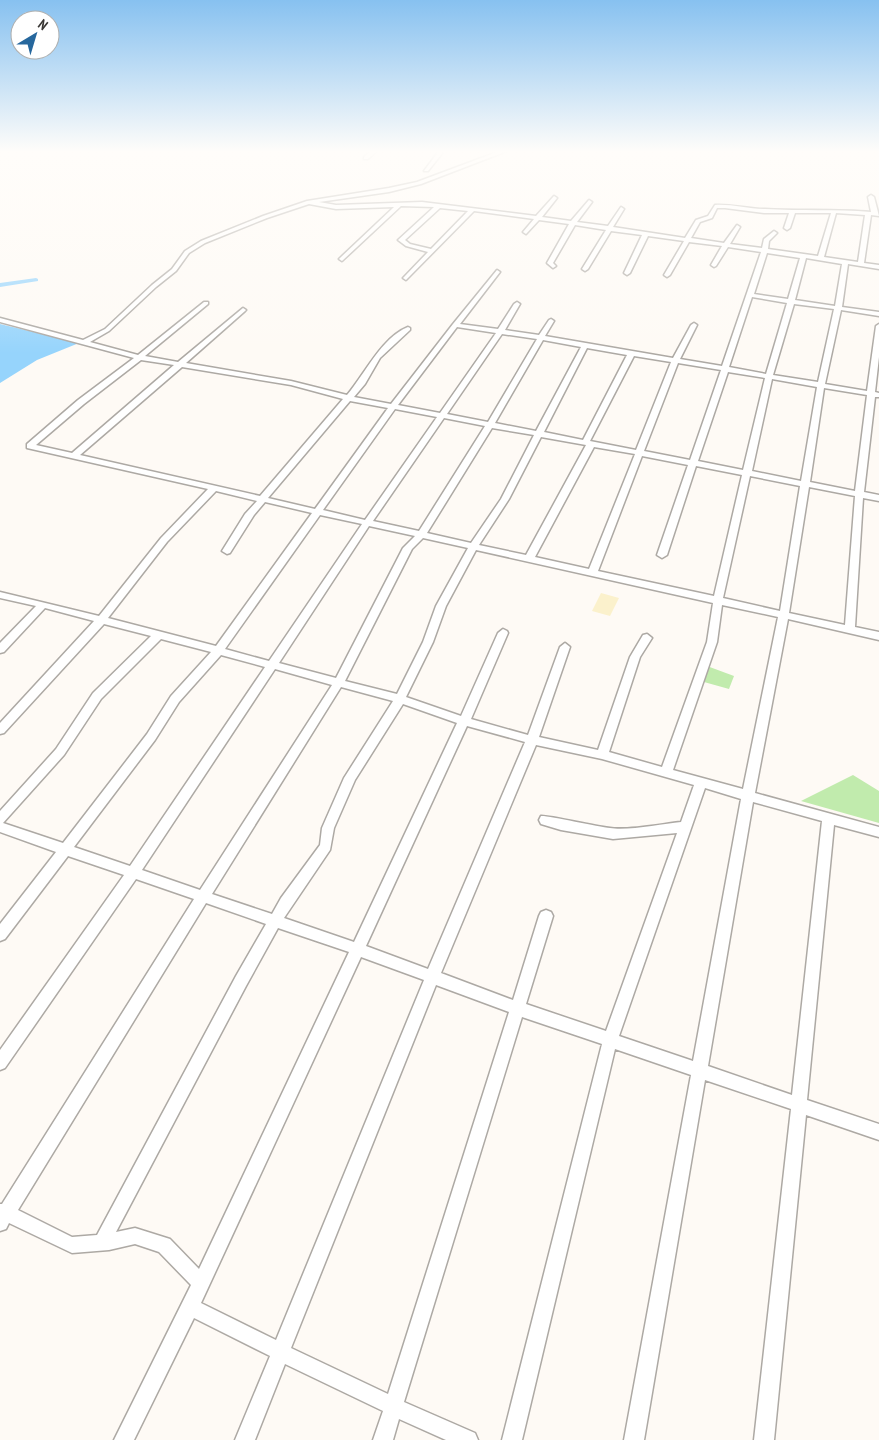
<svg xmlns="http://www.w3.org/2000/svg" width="879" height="1440" font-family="'PT Sans Narrow',sans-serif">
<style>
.green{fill:#c1ebad}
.sand{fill:#fbf1cc}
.water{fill:#96d4fc}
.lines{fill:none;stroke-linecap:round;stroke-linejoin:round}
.canal{fill:#96d4fc;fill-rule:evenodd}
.minor-casing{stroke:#ada9a4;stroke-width:3}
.minor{fill:#fff;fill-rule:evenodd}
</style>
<rect width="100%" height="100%" fill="#fefaf5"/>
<!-- green -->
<g class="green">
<path d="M707 666 734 676 729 689 704 682Z"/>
<path d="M853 775 879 791V823L801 801Z"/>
</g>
<!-- sand -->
<path class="sand" d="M601 593 619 598 610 616 592 611Z"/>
<!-- water -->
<path class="water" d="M0 324 79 343 37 360 0 383Z"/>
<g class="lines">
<!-- canal -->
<path class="canal" d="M36 278 38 279V281L0 287V283Z"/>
<!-- minor casing -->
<g class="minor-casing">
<g id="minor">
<path d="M372 151H377L368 159H364V157Z"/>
<path d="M439 151H444L428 171H424Z"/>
<path d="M500 151H507L421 184 389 192 319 202 336 205 422 202 536 216 554 196 557 198 542 217 571 221 589 200 592 202 577 222 608 226 621 207 624 209 613 227 685 238 696 220 708 216 715 205C732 204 748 209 765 209 801 211 836 209 871 212L868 197 871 195 874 197 879 216 871 215 864 263 879 265V269L848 264 842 307 879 312V316L841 310 825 384 867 391 876 326 879 324V357L875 392 879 393V397H875L864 492 879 495V501L863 498 855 627 879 632V640L788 619 755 793 879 827V837L834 825 807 1100 879 1124V1140L806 1115 774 1440H754L791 1109 705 1080 644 1440H624L691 1075 615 1049 522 1440H502L602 1044 522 1017 404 1402 475 1433 478 1440H446L399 1419 393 1440H373L383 1411 285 1364 255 1440H235L270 1356 194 1318 134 1440H114L191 1285 159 1252 135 1244 109 1250 72 1253 9 1223 6 1229 0 1231V1204H2L194 899 136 879 5 1068 0 1070V1050L124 875 68 856 5 939 0 941V924L56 852 0 832V811L56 749 93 693 151 636 104 624 4 733 0 734V723L94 621 45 608 4 652 0 653V643L36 606 0 598V592L99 616 161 538 208 489 27 448V444L78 400 134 358 0 322V318L83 340 105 329 152 285 172 269 185 251 201 241 263 216 307 201 389 188 417 182ZM309 204 336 209 394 207 340 258 339 259 342 261 401 206 434 207 398 240 406 246 428 252 404 277 403 278 406 280 474 211 534 219 523 232 526 234 539 220 569 224 547 263 553 268 556 266 553 263 575 225 606 230 582 269 585 271 588 269 611 231 642 235 624 273 627 275 630 273 648 236 684 241 664 275 667 277 670 275 689 242 722 246 711 265 714 267 716 266 728 247 761 252 722 366 680 359 697 325 694 323 691 325 673 358 545 336 554 321 551 319 549 320 539 335 505 330 520 304 517 302 514 304 498 329 460 324 500 272 497 270 453 324 391 404 354 397 365 384 380 358 410 330V328L408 327C381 338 365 374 347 395L291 381 186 363 245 311 246 310 243 308 178 362 145 356 208 304V302H204L138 355 90 342 109 331 156 287 176 271 189 253 205 243 267 218ZM440 208 468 211 431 249 410 244 405 240ZM717 208H725L764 213H789L784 228 787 230 790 228 795 213H831L818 256 768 249 769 241 777 233 774 231 764 239 762 248 730 244 740 227 737 225 724 243 691 238 700 222 712 218ZM836 213 865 215 858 262 824 257ZM767 253 800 258 788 299 754 294ZM806 258 842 264 835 306 795 300ZM752 297 787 303 766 374 729 367ZM794 304 834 309 818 382 773 375ZM457 327 496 333 440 413 398 405ZM502 334 537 339 488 422 447 414ZM543 340 581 347 536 431 495 423ZM587 348 627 355 583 440 544 432ZM634 356 671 362 636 450 590 441ZM141 360 174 365 72 453 36 445 84 404ZM678 363 721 370 690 460 644 451ZM182 367 291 385 343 399 260 496 80 455ZM728 372 765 378 743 470 698 461ZM772 379 817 387 801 481 752 471ZM824 388 867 395 855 491 810 482ZM350 401 388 408 315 509 268 498ZM395 409 437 417 365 520 323 510ZM444 418 485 426 419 531 373 521ZM492 428 534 435 501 499 471 543 427 533ZM541 437 586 445 526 555 479 545 509 499ZM594 447 635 454 589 569 535 557ZM642 456 688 465 657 555 662 558 667 555 696 466 742 475 714 596 598 571ZM750 476 800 486 780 611 723 598ZM809 487 855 496 845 625 789 613ZM216 491 257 501 245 514 222 551 227 554 230 553 254 515 265 502 312 513 216 646 108 618 167 542ZM320 515 362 524 269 661 225 649ZM369 526 415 536 403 548 336 678 279 663ZM423 538 468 548 436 606 423 642 397 694 345 681 412 549ZM476 550 713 603 707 642 662 767 609 752 640 657 652 638 647 634 643 635 630 657 598 750 539 737 570 647 565 643 560 647 528 735 471 719 508 633 507 631 503 629 498 633 461 716 406 697 433 642 446 606ZM722 605 778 617 743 789 673 770 717 642ZM161 639 211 652 171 696 147 734 63 843 3 823 64 755 101 699ZM221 655 265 667 130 866 74 847 155 740 179 702ZM275 669 332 685 200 890 142 870ZM341 687 393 701 344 778 322 828 320 845 281 898 272 914 212 894ZM403 704 457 723 354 942 284 918 330 850 334 828 355 780ZM467 726 525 742 428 969 366 946ZM536 745 602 759 694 785 681 822C662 824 627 831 610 828 599 827 546 815 541 816L539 820 541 824 561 830 613 839 677 833 606 1031 526 1004 553 916 551 912 546 910 541 912 539 916 513 1000 441 973ZM705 788 741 799 693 1061 619 1036ZM753 802 822 821 792 1095 708 1066ZM206 903 266 924 236 976 97 1235 72 1237 18 1210ZM278 928 349 952 199 1269 170 1239 135 1228 116 1232 246 986ZM361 957 424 980 276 1340 201 1303ZM436 985 509 1012 388 1394 291 1348Z"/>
</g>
</g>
<!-- minor -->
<use href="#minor" class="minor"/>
</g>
<!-- sky -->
<linearGradient id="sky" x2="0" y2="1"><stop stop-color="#87c1f0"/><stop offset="0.43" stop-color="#fffdfa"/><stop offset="1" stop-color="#fffdfa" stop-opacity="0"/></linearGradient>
<rect width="879" height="353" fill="url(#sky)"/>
<!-- north arrow -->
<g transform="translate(35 35) rotate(38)"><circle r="24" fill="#ffffff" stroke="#afafae"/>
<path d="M0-4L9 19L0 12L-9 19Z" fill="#26679d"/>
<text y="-8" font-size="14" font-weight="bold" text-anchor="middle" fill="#383634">N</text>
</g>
</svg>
